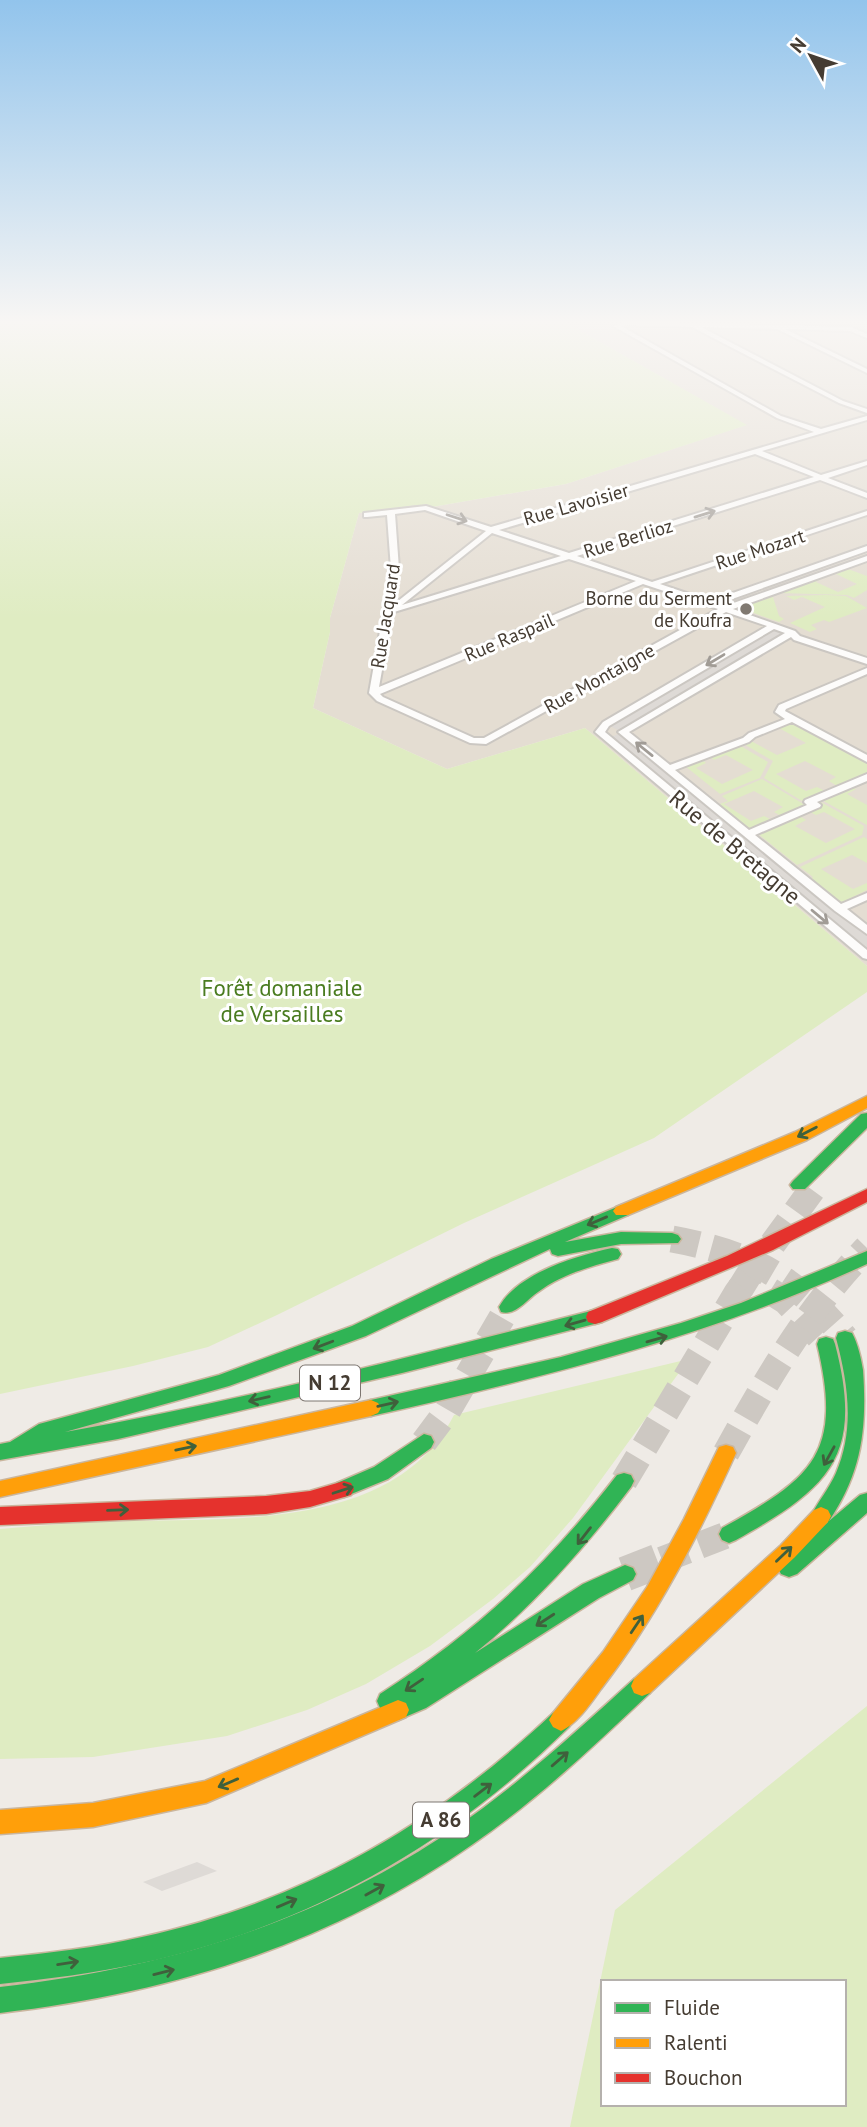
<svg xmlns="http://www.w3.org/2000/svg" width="867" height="2127" font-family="'PT Sans',sans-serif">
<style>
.residential{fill:#e4ddd2}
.green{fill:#dfecc2;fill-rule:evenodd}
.parking{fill:#dedad6}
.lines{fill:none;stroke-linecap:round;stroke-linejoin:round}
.highway-tunnel-far1{stroke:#cdc8c2;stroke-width:27;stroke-dasharray:27 13;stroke-linecap:butt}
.highway-tunnel{stroke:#cdc8c2;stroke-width:35;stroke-dasharray:35 18;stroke-linecap:butt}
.street-casing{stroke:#cbc7c2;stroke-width:4}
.fast-casing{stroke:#cab69e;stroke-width:3}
.slow-casing{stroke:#cab69e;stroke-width:3}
.jam-casing{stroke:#cab69e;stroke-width:3}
.street{fill:#fdfcfb;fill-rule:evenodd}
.fast{fill:#30b455;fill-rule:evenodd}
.slow{fill:#ff9f0a;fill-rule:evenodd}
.jam{fill:#e5322d;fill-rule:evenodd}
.oneway{stroke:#a19c96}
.oneway2{stroke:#3f603c}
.poi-dot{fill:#807971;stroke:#fff;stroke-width:2.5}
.labels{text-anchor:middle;stroke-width:6;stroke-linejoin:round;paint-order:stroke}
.far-street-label{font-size:19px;fill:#453c32;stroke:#fff}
.far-poi-label{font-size:19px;fill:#453c32;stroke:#fff;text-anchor:end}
.shield{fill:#fff;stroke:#7d7670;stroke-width:2}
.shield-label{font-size:21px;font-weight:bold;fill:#453c32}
.street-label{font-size:23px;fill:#453c32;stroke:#fff}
.park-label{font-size:23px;fill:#4a7c20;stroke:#fff}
</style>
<rect width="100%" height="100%" fill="#efebe6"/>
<!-- residential -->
<path class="residential" d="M563 321H867V966L585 728 447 769 313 708 330 632V618L359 513 417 504 432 507 566 484 746 425Z"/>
<!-- green -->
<g class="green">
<path d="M0 321H563L747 425 566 484 432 507 417 505 359 513 330 618V632L313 708 447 769 585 728 867 966V992L654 1138 464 1223 277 1315 208 1347 133 1366 0 1394Z"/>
<path d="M848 569 867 576V590L854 598 847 595 779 593 821 578 816 582 838 592 857 584 836 574 825 576Z"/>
<path d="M772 594 779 616 784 619 779 622 751 612 746 604Z"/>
<path d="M826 595 846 596 867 608 829 622 824 620 811 625 817 629 810 632 790 623 825 607 802 597 794 600 786 596Z"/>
<path d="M790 721 867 761V773L837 786 829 781 836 777 805 761 776 774 806 791 817 787 825 791 802 801 764 778 773 761 742 743 758 734 760 736 751 741 777 755 806 743 779 728 766 731Z"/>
<path d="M739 745 768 762 760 778 720 794 685 766 701 759 706 763 696 768 722 784 753 770 726 755 714 760 709 756Z"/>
<path d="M762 779 805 805 781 816 774 812 783 807 754 791 724 804 751 821 764 816 772 820 748 830 717 805 728 801 722 796Z"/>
<path d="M850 786 856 789 847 794 867 805V825L820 799Z"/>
<path d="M817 800 864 826 862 835 797 865 757 833 798 815 806 820 795 826 826 843 855 829 824 812 816 815 808 811 812 802Z"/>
<path d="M864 837 867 839V863L852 855 821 869 853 889 867 883V890L839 904 809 880 813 877 800 867Z"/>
<path d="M689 1359 573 1518 530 1567 493 1599 430 1646 366 1684 307 1710 227 1736 93 1757 0 1759V1529C44 1525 88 1522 133 1521 240 1518 397 1528 454 1415Z"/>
<path d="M867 1706V2127H570L615 1910ZM603 1982H844V2104H603Z"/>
</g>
<!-- parking -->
<g class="parking">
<path d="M774 626 791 634 620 731 608 725Z"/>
<path d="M621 733 867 934V956L608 738Z"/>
<path d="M197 1862 217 1871 162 1891 143 1882Z"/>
</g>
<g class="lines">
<!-- highway-tunnel-far1 -->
<g class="highway-tunnel-far1">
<path d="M672 1239C749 1253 796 1277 845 1338"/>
<path d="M736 1270 786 1301 826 1344"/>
<path d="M424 1442 448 1410 508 1307"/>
<path d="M726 1453C767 1379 808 1308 867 1248"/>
<path d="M624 1481 737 1293 814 1187"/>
<path d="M662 1560 729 1534"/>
</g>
<!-- highway-tunnel -->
<path class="highway-tunnel" d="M625 1574 666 1558"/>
<!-- street casing -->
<g class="street-casing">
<path id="street" d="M627 321 851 327 867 334V338L850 331 785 329 867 369V373L777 329 701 327 843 401 867 409V413L839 403 692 327 627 325 621 326 781 416 821 429 867 416V420L762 451 821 475 867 461V465L828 478 867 493V498L820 480 577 556 652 582 867 511V515L660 584 710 601 867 546V551L718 604 725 606 867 556V561L733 609 795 631 800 636 867 658V664L794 640 791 637 629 732 670 765 743 738 749 733 785 719 775 712 779 705 867 668V674L786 709 785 711 867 755V762L792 722 755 737 749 742 675 770 749 830 807 805 804 802 805 800 867 774V781L817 802 821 805 820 807 755 835 841 904 867 893V900L847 909 867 925V934L835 911 618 732 785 633 774 629 609 726 605 732 867 950V959L863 958 595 732 603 722 767 626 726 612 486 744 470 743 377 701 369 693 391 569 387 515 367 517H364V513L426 506 491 527 814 432 777 418 613 326ZM755 454 814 477 569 553 499 530ZM425 510 486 531 393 605 399 569 395 514ZM492 533 561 556 402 605ZM569 559 636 581 379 687 392 614 394 612ZM643 584 718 609 484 738H474L383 697 380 694Z"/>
</g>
<!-- fast casing -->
<g class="fast-casing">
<g id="fast">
<path d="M867 1113V1128L805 1189H793L790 1185 793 1181 861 1114Z"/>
<path d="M622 1205 628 1207 631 1211 628 1215 565 1242 621 1232 672 1233 678 1235 681 1239 678 1243 621 1244 558 1256 552 1254 550 1249 366 1336 229 1386 65 1432C243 1401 420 1354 595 1310L602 1312 604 1317 602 1322 402 1373 118 1439 0 1460V1444L10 1442 39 1424 219 1375 352 1326 491 1259Z"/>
<path d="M612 1248 618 1249 621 1254 618 1259C589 1267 562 1274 538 1292 526 1300 516 1316 501 1312L499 1307C518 1273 576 1256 612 1248Z"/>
<path d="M867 1251V1264C708 1337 541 1378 371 1416L364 1413 361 1408 364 1403 371 1400 561 1357 681 1323 741 1303Z"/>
<path d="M845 1331 852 1333C858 1344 861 1358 863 1370 867 1429 862 1472 829 1521L860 1495 867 1493V1513L797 1574 789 1577 781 1574 778 1568 781 1562 828 1522 821 1525 814 1522 811 1516C818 1501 829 1489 836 1473 855 1429 848 1383 836 1338L838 1333Z"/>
<path d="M826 1337 833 1339 835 1344C864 1455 831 1487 736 1540L729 1543 722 1540 719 1534 722 1528C814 1477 843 1453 817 1344L819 1339Z"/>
<path d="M424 1434 431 1436 434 1442 431 1448 388 1479 344 1497 337 1495 334 1489 337 1483 374 1467Z"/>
<path d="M624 1473 631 1475 634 1481 631 1487C585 1548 535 1604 475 1653L583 1584 625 1565 633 1568 636 1574 633 1580 599 1598 426 1708 398 1720 380 1708 377 1701 380 1694C475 1633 548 1565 617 1475Z"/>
<path d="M642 1676 650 1679 653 1686 650 1693C594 1746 537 1800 473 1844 329 1944 172 1993 0 2013V1987C167 1968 315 1923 455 1828 519 1784 577 1731 634 1679Z"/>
<path d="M561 1709 569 1713 573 1720 569 1727C448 1846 308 1926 142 1963 95 1973 48 1979 0 1984V1958C48 1953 95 1948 142 1937 302 1902 435 1825 553 1713Z"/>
</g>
</g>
<!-- slow casing -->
<g class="slow-casing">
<g id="slow">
<path d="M867 1096V1108L807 1140 628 1215H616L613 1211 616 1207 795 1132Z"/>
<path d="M371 1400 378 1403 381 1408 378 1413 371 1416 0 1497V1481Z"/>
<path d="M726 1445 733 1447 736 1453C698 1536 657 1617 601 1689 591 1703 577 1724 561 1731L553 1727 549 1720 553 1713 603 1652 647 1587 684 1519 719 1447Z"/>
<path d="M821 1507 828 1510 831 1516 828 1522 795 1557 650 1693 642 1696 634 1693 631 1686 634 1679 781 1545 814 1510Z"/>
<path d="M398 1700 406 1703 409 1710 406 1717 206 1803 93 1827 0 1834V1810L93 1803 205 1781Z"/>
</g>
</g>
<!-- jam casing -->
<g class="jam-casing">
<g id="jam">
<path d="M867 1189V1202L773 1250 602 1322 595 1324 588 1322 586 1317 588 1312 727 1256Z"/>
<path d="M344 1481 351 1483 354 1489 351 1495 310 1507 266 1514 0 1525V1507L266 1496 310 1491Z"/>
</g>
</g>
<!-- street -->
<use href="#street" class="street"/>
<!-- fast -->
<use href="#fast" class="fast"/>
<!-- slow -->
<use href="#slow" class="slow"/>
<!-- jam -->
<use href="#jam" class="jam"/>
</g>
<!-- one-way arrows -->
<defs><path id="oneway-shaft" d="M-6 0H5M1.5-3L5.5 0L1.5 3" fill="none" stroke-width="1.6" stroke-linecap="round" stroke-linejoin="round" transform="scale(1.75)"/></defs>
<g class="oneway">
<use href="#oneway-shaft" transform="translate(705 514) rotate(-17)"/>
<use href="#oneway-shaft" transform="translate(457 518) rotate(18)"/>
<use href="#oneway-shaft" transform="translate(715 660) rotate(149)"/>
<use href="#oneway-shaft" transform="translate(644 749) rotate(-141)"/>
<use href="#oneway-shaft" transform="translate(820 917) rotate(40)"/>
</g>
<g class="oneway2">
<use href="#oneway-shaft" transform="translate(807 1132) rotate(153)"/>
<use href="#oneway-shaft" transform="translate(597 1221) rotate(157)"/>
<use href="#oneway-shaft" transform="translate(575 1323) rotate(164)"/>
<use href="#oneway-shaft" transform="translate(657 1339) rotate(-16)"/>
<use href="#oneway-shaft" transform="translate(323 1345) rotate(159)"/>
<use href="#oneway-shaft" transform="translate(259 1399) rotate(167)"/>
<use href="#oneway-shaft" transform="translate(388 1404) rotate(-13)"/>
<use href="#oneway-shaft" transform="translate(186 1448) rotate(-12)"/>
<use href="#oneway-shaft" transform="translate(829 1456) rotate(119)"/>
<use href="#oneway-shaft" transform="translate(343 1490) rotate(-18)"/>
<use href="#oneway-shaft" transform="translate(118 1510) rotate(-2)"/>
<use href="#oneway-shaft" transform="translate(584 1536) rotate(128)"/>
<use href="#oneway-shaft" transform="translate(784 1554) rotate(-44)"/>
<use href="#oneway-shaft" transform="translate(545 1620) rotate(147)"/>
<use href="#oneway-shaft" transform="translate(637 1624) rotate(-56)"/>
<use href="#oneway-shaft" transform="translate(414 1685) rotate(146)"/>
<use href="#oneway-shaft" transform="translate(560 1759) rotate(-41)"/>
<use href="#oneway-shaft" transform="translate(228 1783) rotate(157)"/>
<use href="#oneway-shaft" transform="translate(483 1790) rotate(-37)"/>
<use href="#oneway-shaft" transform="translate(375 1890) rotate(-29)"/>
<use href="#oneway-shaft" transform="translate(287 1903) rotate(-23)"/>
<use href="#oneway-shaft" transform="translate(68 1963) rotate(-9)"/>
<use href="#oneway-shaft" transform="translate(164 1972) rotate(-14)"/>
</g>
<!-- sky -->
<linearGradient id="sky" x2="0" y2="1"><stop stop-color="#92c4ec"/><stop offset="0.52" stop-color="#f8f6f4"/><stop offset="1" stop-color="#f8f6f4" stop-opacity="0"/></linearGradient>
<rect width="867" height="619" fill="url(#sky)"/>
<!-- markers -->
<circle class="poi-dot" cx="746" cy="609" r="7"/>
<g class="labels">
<!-- far-street labels -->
<g class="far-street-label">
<text transform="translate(576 504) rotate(-16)" y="7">Rue Lavoisier</text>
<text transform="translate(628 538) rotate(-17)" y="7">Rue Berlioz</text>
<text transform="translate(760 549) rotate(-18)" y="7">Rue Mozart</text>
<text transform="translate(385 616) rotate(-81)" y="7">Rue Jacquard</text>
<text transform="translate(509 637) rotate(-23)" y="7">Rue Raspail</text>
<text transform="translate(599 678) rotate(-29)" y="7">Rue Montaigne</text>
</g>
<!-- far-poi labels -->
<g class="far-poi-label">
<text x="732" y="605">Borne du Serment<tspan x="732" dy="22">de Koufra</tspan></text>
</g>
<!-- shield labels -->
<g class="shield">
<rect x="300" y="1365.5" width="60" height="35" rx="5"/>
<rect x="413" y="1802.5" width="56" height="35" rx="5"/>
</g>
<g class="shield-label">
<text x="330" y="1390">N 12</text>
<text x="441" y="1827">A 86</text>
</g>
<!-- street labels -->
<g class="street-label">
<text transform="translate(735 847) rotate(40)" y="8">Rue de Bretagne</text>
</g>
<!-- park labels -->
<g class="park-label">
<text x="282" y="996">Forêt domaniale<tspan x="282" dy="26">de Versailles</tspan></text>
</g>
</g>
<!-- legend -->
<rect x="601" y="1980" width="245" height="126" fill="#ffffff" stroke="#b5b1ad" stroke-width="2"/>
<rect x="615" y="2003" width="35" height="10" fill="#30b455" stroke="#b5b1ad" stroke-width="2"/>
<text x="664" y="2015" font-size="21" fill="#453c32">Fluide</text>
<rect x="615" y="2038" width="35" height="10" fill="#ff9f0a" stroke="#b5b1ad" stroke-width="2"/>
<text x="664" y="2050" font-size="21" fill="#453c32">Ralenti</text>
<rect x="615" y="2073" width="35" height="10" fill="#e5322d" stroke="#b5b1ad" stroke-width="2"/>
<text x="664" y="2085" font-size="21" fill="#453c32">Bouchon</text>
<!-- north arrow -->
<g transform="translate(811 56) rotate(310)" stroke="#ffffff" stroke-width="5" paint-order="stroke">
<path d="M0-5L12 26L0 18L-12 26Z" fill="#453c32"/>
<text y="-10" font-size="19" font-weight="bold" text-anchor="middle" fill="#453c32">N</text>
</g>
</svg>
